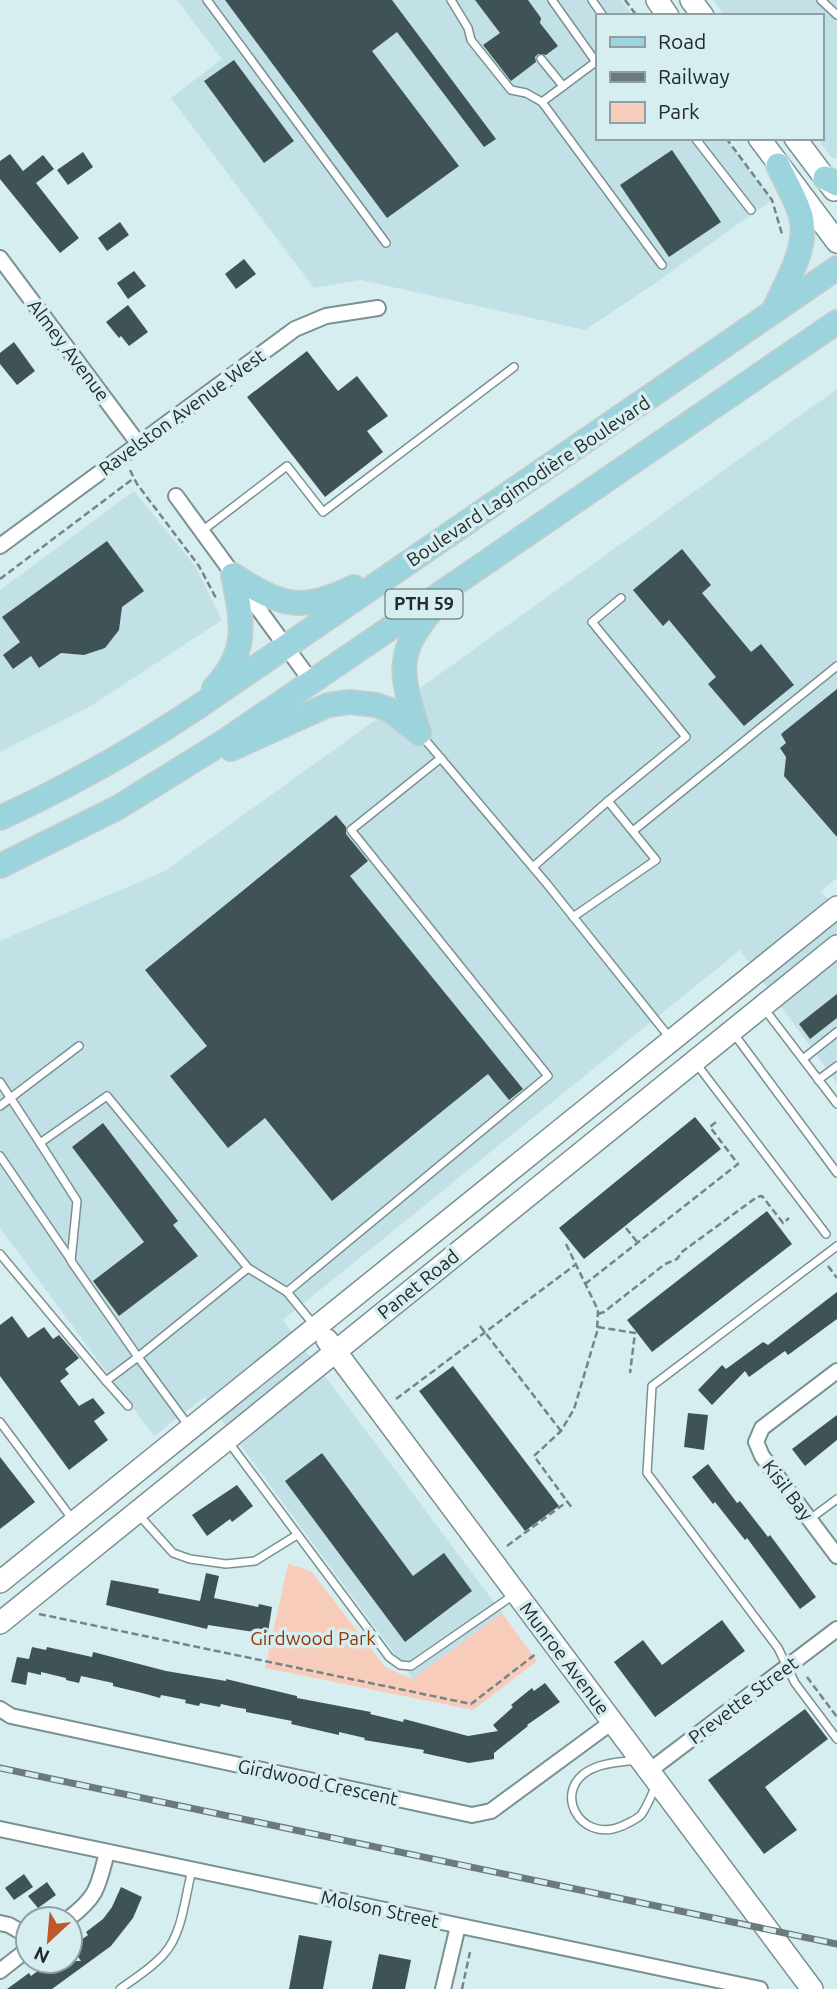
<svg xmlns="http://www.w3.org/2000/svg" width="837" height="1989" font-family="Ubuntu,sans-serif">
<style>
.built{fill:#c2e1e6}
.green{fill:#f8ccbb}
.building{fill:#3f5356}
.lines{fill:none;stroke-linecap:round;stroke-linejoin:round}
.lane-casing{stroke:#7b9093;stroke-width:10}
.street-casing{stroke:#7b9093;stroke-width:18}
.secondary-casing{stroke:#7b9093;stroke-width:24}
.primary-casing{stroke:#cacccc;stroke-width:26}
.path{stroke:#758486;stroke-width:2.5;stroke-dasharray:7 3.5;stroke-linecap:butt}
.lane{stroke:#fff;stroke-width:7}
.street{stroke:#fff;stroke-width:14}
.secondary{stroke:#fff;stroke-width:21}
.primary{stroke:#9bd4dd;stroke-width:23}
.rail-casing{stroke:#6c7a7c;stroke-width:7}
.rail{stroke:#d7eef1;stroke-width:4.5;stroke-dasharray:13;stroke-linecap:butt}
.labels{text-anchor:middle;stroke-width:7;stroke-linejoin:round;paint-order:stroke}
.shield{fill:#d7eef1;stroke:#586566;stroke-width:2}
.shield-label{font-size:18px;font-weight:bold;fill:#222a2b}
.street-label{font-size:19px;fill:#222a2b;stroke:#d7eef1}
.park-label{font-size:19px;fill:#923605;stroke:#d7eef1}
</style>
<rect width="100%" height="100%" fill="#d7eef1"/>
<!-- built -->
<g class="built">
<path d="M177 0H622L633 16H597V138H725L772 200 651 286 585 330 361 280 314 288 171 98 222 59Z"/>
<path d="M713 0H837V158H832L817 138H821V16H725Z"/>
<path d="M837 389V878L821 891 837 910V1083L740 950 283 1320 502 1613 413 1679 205 1397 154 1436 0 1228V941L165 871Z"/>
<path d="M134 491 195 566 222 620 89 707 0 752V590Z"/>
</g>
<!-- green -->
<path class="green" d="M288 1564 311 1571 385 1667 412 1679 502 1613 537 1661 473 1710 265 1668Z"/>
<!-- building -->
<g class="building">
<path d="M225 0H392L496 139 484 147 397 32 372 51 459 166 387 218Z"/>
<path d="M475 0H528L541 18 540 23 558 46 546 55 538 54 535 57 536 62 511 81 483 45 500 33Z"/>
<path d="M234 60 294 141 264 163 204 81Z"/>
<path d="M672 150 721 222 669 257 620 185Z"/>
<path d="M83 152 93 167 68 185 57 170Z"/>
<path d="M10 154 23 171 43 155 54 169 36 183 79 238 60 253 0 179V161Z"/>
<path d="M120 222 129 235 107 251 98 238Z"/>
<path d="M244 259 256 274 236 289 225 274Z"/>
<path d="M134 271 146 286 128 299 117 283Z"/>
<path d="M128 305 148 332 129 346 121 336 119 338 106 322Z"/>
<path d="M14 342 35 371 17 385 0 364V353Z"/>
<path d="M307 351 338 391 357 376 388 416 367 431 383 452 325 497 247 397Z"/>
<path d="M107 541 144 591 122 607 119 630 105 648 84 655 61 653 39 668 31 656 13 669 3 655 20 642 2 617Z"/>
<path d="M682 549 711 585 702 593 751 652 761 644 794 685 744 726 708 684 716 677 669 620 663 626 633 590Z"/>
<path d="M837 689V837L784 776 786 757 780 748 786 743 781 734Z"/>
<path d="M336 815 346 827V834L368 861 350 876 523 1089 509 1100 488 1074 332 1201 265 1118 228 1148 170 1076 207 1046 145 970Z"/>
<path d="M837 994V1018L810 1039 799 1024Z"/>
<path d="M695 1117 721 1149 584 1259 559 1228Z"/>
<path d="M103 1123 178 1221 173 1225 198 1256 119 1316 93 1281 144 1242 72 1147Z"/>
<path d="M767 1211 792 1244 652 1352 627 1320Z"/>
<path d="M837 1292V1319L788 1355 785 1351 749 1377 745 1371 712 1405 698 1390 722 1365 726 1369 763 1342 768 1345Z"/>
<path d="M12 1316 28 1338 44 1327 53 1339 59 1335 79 1358 65 1369 69 1374 60 1381 79 1406 93 1398 105 1413 94 1421 108 1440 69 1470 0 1376V1325Z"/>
<path d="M453 1366 559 1506 525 1531 419 1391Z"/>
<path d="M688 1413 708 1415 704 1450 684 1447Z"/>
<path d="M837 1415V1440L805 1466 792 1449Z"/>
<path d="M322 1453 413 1576 444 1553 472 1591 405 1642 285 1481Z"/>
<path d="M0 1457 35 1502 0 1529Z"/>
<path d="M708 1464 737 1503 740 1501 768 1537 770 1535 816 1597 800 1609 747 1538 745 1540 715 1502 713 1504 692 1477Z"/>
<path d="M237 1485 253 1506 232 1522 230 1519 207 1536 192 1515Z"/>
<path d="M206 1573 219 1576 214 1598 258 1607 259 1604 272 1607 268 1632 254 1629V1632L208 1625 207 1629 106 1605 111 1580 159 1589 158 1593 200 1601Z"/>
<path d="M722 1620 745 1651 655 1717 614 1662 643 1640 662 1665Z"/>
<path d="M32 1647 46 1650 47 1647 92 1657 93 1652 166 1671 226 1681V1679L297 1696V1698L371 1712 370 1714 403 1722 404 1719 468 1736 498 1731 493 1725 513 1707 511 1705 532 1688 534 1691 545 1683 560 1702 527 1725 528 1726 494 1753V1759L469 1763 423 1753 424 1750 364 1740 365 1738 339 1732V1735L291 1724 292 1721 246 1712V1709L234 1707 221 1704 220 1707 200 1703 199 1706 185 1703 186 1700 161 1695 160 1698 146 1694 113 1686V1683L81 1676 79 1683 66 1680V1678L41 1672V1675L28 1672 26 1685 11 1682 17 1657 29 1659Z"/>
<path d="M805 1709 828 1739 765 1787 797 1830 764 1854 708 1780Z"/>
<path d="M24 1874 33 1887 14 1900 5 1888Z"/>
<path d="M47 1882 56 1895 38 1908 28 1896Z"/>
<path d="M121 1887 142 1897 133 1918 111 1946 52 1989H7L29 1973 31 1976 51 1961H81L71 1947 88 1935 86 1932 103 1919 112 1907Z"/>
<path d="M299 1935 332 1941 323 1989H289Z"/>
<path d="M379 1954 411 1960 405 1989H372Z"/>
</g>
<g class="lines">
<!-- lane casing -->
<g class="lane-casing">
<g id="lane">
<path d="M207 0 386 243"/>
<path d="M451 0 468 28 471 40 511 90 526 93 542 102"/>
<path d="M552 0 596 62"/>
<path d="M592 0 603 16"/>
<path d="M821 0 837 15"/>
<path d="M541 59 563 86"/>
<path d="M597 61 542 102 662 265"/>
<path d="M695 138 751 210"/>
<path d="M202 531 287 466 323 512 514 367"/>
<path d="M422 736 547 884 670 1038"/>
<path d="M608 801 686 737 592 622 621 598"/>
<path d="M633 831 837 666"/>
<path d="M533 867 608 801 656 860 573 917"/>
<path d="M763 1007 837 1104"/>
<path d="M734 1034 837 1173"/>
<path d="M803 1059 837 1032"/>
<path d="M695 1062 826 1234"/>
<path d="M818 1080 837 1066"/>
<path d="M0 1082 40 1143"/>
<path d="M0 1106 79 1046"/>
<path d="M0 1156 71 1260"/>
<path d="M837 1246 652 1386 647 1473 778 1648 795 1683 837 1739"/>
<path d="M0 1254 106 1381"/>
<path d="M314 1325 287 1292 548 1076 351 830 441 758"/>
<path d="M128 1406 106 1381 138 1357 71 1261 77 1201 40 1143 107 1096 248 1268"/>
<path d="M0 1422 73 1520"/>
<path d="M188 1425 138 1357 248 1268 287 1292"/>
<path d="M227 1440 389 1657 400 1665 411 1666 515 1594"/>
<path d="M138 1514 173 1553 190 1559 226 1564 255 1561 297 1535"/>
<path d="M810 1519 837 1499"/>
<path d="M637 1760C623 1762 607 1762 594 1768 549 1787 579 1845 622 1826 628 1823 636 1820 641 1815 647 1807 652 1794 656 1785"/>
<path d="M120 1989C135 1978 152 1968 164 1954 183 1933 185 1896 192 1870"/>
</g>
</g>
<!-- street casing -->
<g class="street-casing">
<g id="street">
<path d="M0 258 138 443"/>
<path d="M176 496 311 681"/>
<path d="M0 546 295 329 326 316 378 308"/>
<path d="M837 1371 762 1428 756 1442 762 1456 837 1556"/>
<path d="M0 1709 11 1716 472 1815 491 1811 612 1722"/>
<path d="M649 1771 837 1629"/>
<path d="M0 1829 760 1989"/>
<path d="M68 1919C98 1896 98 1887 107 1852"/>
<path d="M0 1923 9 1925 28 1936"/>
<path d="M0 1971 28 1949"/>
<path d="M443 1989 458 1926"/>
</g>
</g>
<!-- secondary casing -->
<g class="secondary-casing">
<g id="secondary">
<path d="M657 0 668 16"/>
<path d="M691 0 703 16"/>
<path d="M759 138 837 242"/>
<path d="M795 138 834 190"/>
<path d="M327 1340 812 1989"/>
<path d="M0 1582 837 907"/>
<path d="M0 1623 837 946"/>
</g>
</g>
<!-- primary casing -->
<g class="primary-casing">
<g id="primary">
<path d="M825 178 837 184"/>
<path d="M773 312C785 284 809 248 801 216 796 199 785 181 778 165"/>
<path d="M233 575C282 606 299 613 354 587"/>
<path d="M214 688C250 651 242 621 233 575"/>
<path d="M419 733C400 672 393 653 439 602"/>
<path d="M231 749 328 705 350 702 376 705 390 710 419 733"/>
<path d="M0 818C68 787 133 750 195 709L837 268"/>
<path d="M0 866 117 808 228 739 837 322"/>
</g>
</g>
<!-- path -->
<g class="path">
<path d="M625 0 637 16"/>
<path d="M726 138 772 200 782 234"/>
<path d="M130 470 137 484 199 566 217 600"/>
<path d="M0 579 134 478"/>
<path d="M626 1228 638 1243"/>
<path d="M566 1244 598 1310 597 1332 574 1409 561 1431 534 1456 572 1508"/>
<path d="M828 1266 837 1278"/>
<path d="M585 1284 738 1164 710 1127 716 1122"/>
<path d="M598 1314 604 1312 665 1264 677 1259 683 1251 757 1197 762 1196 783 1223 789 1218"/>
<path d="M480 1326 561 1431"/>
<path d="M598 1327 635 1333 630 1373"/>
<path d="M396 1399 575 1265"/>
<path d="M507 1546 568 1501"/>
<path d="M39 1614 471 1704 537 1653"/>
<path d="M807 1677 837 1717"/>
<path d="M462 1989 470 1952"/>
</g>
<!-- lane -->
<use href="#lane" class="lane"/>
<!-- street -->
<use href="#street" class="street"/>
<!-- secondary -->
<use href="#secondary" class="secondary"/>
<!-- primary -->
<use href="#primary" class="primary"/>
<!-- rail casing -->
<g class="rail-casing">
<path id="rail" d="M0 1768 837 1944"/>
</g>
<!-- rail -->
<use href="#rail" class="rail"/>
</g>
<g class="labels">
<!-- shield labels -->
<rect class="shield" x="385.5" y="589.5" width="77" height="29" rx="5"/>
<g class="shield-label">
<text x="424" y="610">PTH 59</text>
</g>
<!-- street labels -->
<g class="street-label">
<text transform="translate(69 350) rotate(53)" y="7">Almey Avenue</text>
<text transform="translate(182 412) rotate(-36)" y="7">Ravelston Avenue West</text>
<text transform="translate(528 481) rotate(-34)" y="7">Boulevard Lagimodière Boulevard</text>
<text transform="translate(418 1284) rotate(-39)" y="7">Panet Road</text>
<text transform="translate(788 1490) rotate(53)" y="7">Kisil Bay</text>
<text transform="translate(565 1658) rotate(53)" y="7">Munroe Avenue</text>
<text transform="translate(743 1700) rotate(-37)" y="7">Prevette Street</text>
<text transform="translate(318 1782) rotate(12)" y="7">Girdwood Crescent</text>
<text transform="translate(380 1909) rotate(12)" y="7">Molson Street</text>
</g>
<!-- park labels -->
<g class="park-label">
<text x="313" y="1645">Girdwood Park</text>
</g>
</g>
<!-- legend -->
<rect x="596" y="14" width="228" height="126" fill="#d7eef1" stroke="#8fa0a2" stroke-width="2"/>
<rect x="610" y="37" width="35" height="10" fill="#9bd4dd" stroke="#8fa0a2" stroke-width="2"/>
<text x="658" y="49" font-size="21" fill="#222a2b">Road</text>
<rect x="610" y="72" width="35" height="10" fill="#6c7a7c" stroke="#8fa0a2" stroke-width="2"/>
<text x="658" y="84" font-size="21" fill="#222a2b">Railway</text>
<rect x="610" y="102" width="35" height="21" fill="#f8ccbb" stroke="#8fa0a2" stroke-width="2"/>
<text x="658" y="119" font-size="21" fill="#222a2b">Park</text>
<!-- north arrow -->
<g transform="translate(49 1940) rotate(206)"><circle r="33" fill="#d7eef1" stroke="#8fa0a2" stroke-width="2"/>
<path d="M0-5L12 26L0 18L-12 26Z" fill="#bf592d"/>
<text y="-10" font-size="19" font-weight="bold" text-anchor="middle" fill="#222a2b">N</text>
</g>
</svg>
